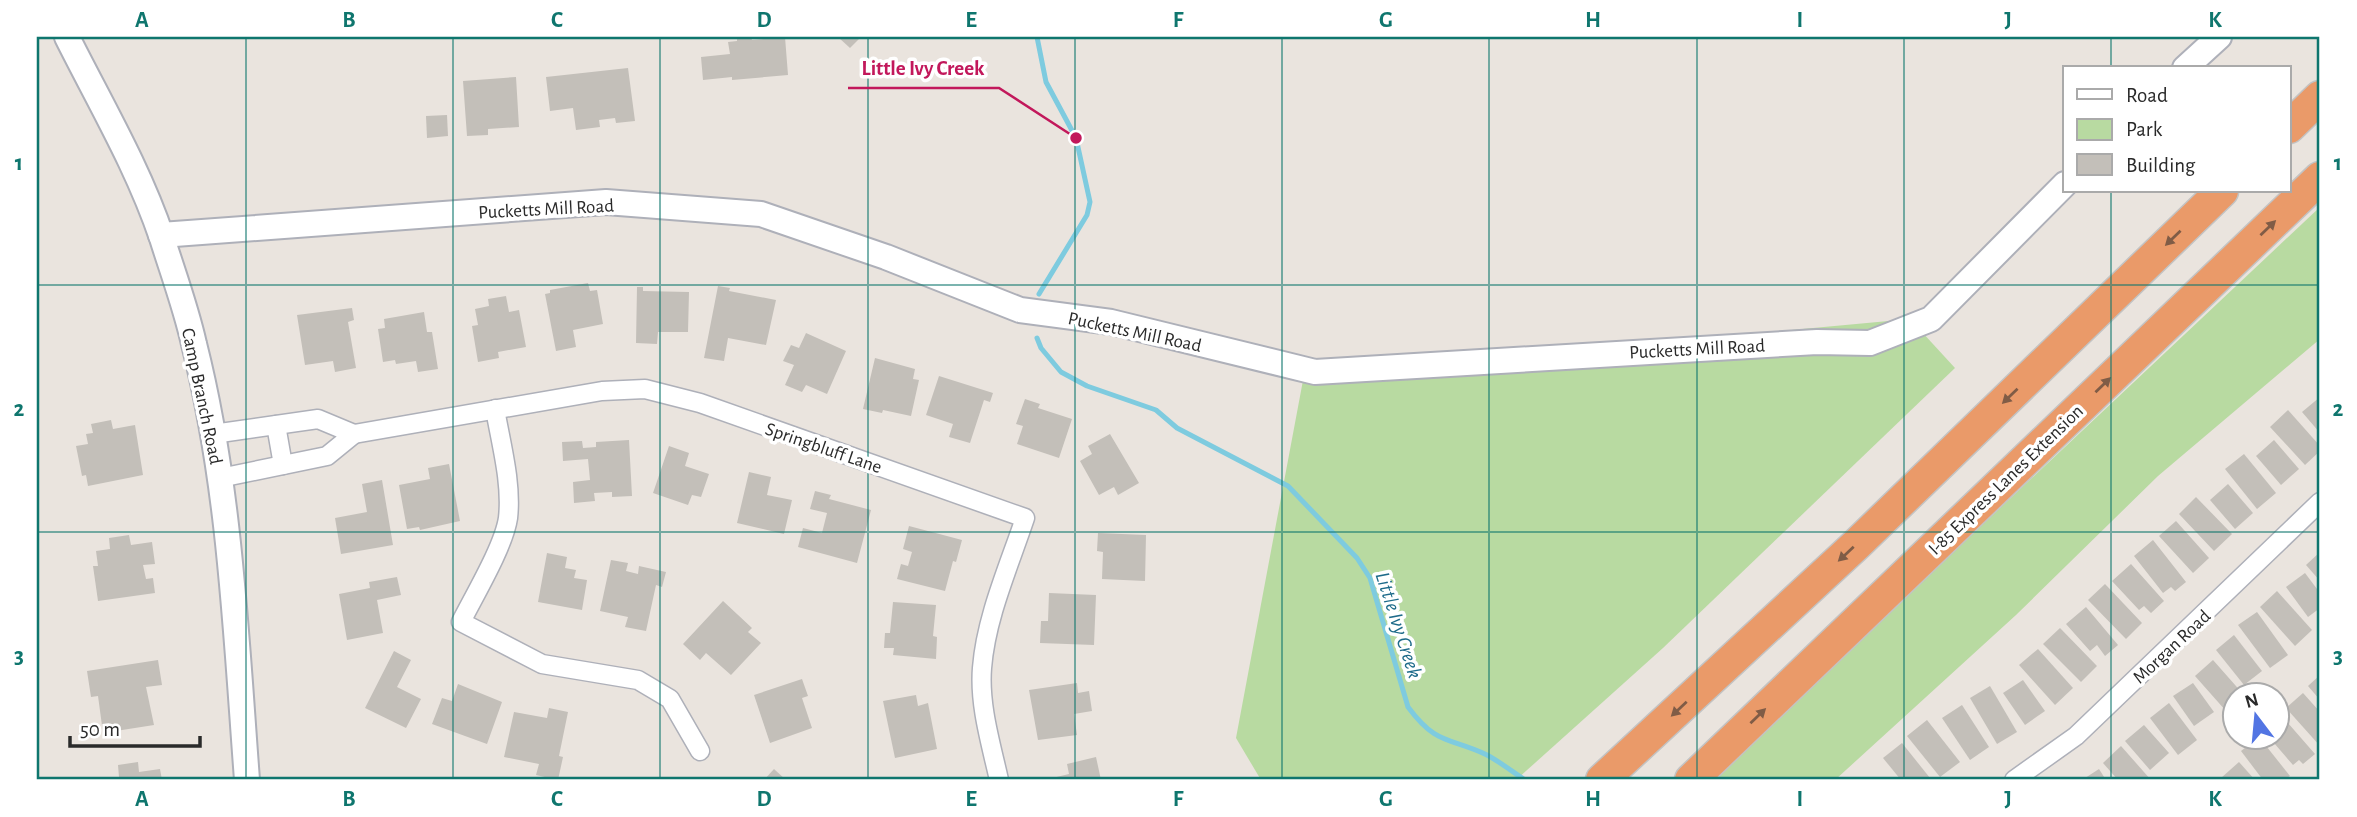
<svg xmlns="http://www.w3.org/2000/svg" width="2357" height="817" font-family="'Alegreya Sans',sans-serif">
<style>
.green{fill:#b8daa1}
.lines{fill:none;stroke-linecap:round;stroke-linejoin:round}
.stream{stroke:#7ecbdf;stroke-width:5}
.building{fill:#c3bfb9}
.street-casing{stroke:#aeb0b9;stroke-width:21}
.secondary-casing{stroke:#aeb0b9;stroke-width:28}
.highway-casing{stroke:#c3c3c3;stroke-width:35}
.street{stroke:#fff;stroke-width:18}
.secondary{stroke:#fff;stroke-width:24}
.highway{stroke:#ea9a69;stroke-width:32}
.oneway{fill:#805c46}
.grid{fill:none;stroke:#0f766e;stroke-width:2;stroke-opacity:0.55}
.labels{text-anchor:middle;stroke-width:7;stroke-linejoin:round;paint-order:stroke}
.street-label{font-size:19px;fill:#2a2a2a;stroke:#fff}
.water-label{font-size:21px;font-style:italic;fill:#1e6b8a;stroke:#fff}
.leader{fill:none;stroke:#c2185b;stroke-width:2.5}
.callout-dot{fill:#c2185b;stroke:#fff;stroke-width:2.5}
.callout-label{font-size:21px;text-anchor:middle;font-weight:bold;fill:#c2185b;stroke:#fff;stroke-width:7;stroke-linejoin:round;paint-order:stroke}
.neatline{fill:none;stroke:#0f766e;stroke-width:2.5}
.grid-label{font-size:23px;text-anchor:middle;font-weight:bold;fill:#0f766e}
</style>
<rect width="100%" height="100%" fill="#eae4de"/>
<!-- green -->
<g class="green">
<path d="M2320 207V339L2158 476 2016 615 1835 780H1711Z"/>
<path d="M1910 319 1955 368 1663 648 1516 780H1261L1236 738 1304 375Z"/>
</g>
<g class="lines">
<!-- stream -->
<g class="stream">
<path d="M1037 37 1046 82 1076 138 1090 202 1087 215 1039 294"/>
<path d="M1037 338 1041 348 1061 372 1087 386 1156 410 1177 428 1288 486 1357 558 1370 578 1408 707C1437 746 1449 737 1487 755 1500 762 1513 772 1525 780"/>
</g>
</g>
<!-- building -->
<g class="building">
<path d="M737 37H751L752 40 785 37 788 75 732 80V77L703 80 701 57 730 54 728 42 737 41Z"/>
<path d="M838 37H861L850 48Z"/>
<path d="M628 68 635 121 616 123 615 118 599 120 600 127 576 130 573 108 550 111 546 77Z"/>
<path d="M516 77 519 127 488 129V135L467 136 463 81Z"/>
<path d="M447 115 448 136 427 138 426 116Z"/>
<path d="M588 283 590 291 597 290 603 324 573 330 576 347 556 351 545 294 550 293V290Z"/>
<path d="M718 286 730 288 729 291 776 300 766 345 728 338 724 361 704 358Z"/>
<path d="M637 287H643V291L689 292 688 332H658L657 344 636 343Z"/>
<path d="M506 296 509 312 519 310 526 347 498 352 499 358 478 362 472 326 478 325 475 309 489 306 488 299Z"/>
<path d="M352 308 354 320 348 322 356 368 335 372 333 361 305 365 297 315Z"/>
<path d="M424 312 427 332H432L438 369 418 372 416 361 396 364 395 360 383 362 378 329 385 328 384 319Z"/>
<path d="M806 333 846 351 827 394 806 385 802 392 785 385 794 365 783 361 791 345 799 348Z"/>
<path d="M875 358 915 369 913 379 919 380 911 416 883 410 882 413 863 409Z"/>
<path d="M939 376 993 393 990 402 984 400 970 443 949 437 953 424 926 415Z"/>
<path d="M2320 397V433L2302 412Z"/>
<path d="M1025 399 1040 404 1038 408 1072 419 1059 458 1017 444 1023 426 1016 424Z"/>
<path d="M2288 410 2320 446V451L2305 465 2270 427Z"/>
<path d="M111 420 113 429 135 425 143 475 88 486 86 475 82 476 76 446 88 444 86 434 93 433 91 424Z"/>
<path d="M1110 434 1139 483 1118 495 1114 487 1099 495 1080 461 1092 454 1088 446Z"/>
<path d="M629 440 632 496 612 497V492L594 493 595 501 574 503 573 482 590 480 588 459 563 461 562 442 582 441 583 448 596 447V442Z"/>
<path d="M2274 440 2299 469 2281 485 2256 456Z"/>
<path d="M669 446 689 453 685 466 709 474 701 497 692 495 688 505 653 493Z"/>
<path d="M2244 454 2276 493 2257 509 2225 469Z"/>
<path d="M449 464 460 521 420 530 419 527 407 529 399 485 430 479 428 468Z"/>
<path d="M749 472 771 477 767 495 792 500 784 534 737 523Z"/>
<path d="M382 480 393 545 341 554 335 518 367 512 362 484Z"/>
<path d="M2228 484 2253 513 2235 529 2210 500Z"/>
<path d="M815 491 831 495 829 499 871 510 857 563 798 547 803 528 822 533 827 513 810 509Z"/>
<path d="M2196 497 2232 534 2214 551 2179 514Z"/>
<path d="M2176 521 2209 558 2193 573 2159 536Z"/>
<path d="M909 526 962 540 956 562 953 561 945 591 897 579 901 564 908 566 912 552 903 549Z"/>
<path d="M1098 533 1146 535 1145 581 1102 579 1103 552 1097 551Z"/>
<path d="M129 535 131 545 152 542 155 564 143 565 146 579 153 578 155 593 98 601 93 566H98L96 551 110 549 109 538Z"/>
<path d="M2153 540 2186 582 2175 591 2171 587 2163 593 2134 556Z"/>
<path d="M2320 552V581L2306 565Z"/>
<path d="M547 553 567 557 565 568 576 570 574 578 587 580 582 610 538 602Z"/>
<path d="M611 560 628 563 626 571 638 574 639 566 666 572 662 587 656 585 646 631 625 627 628 617 600 611Z"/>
<path d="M2131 564 2164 601 2151 613 2144 606 2139 610 2112 581Z"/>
<path d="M2305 573 2320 593V608L2308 617 2286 587Z"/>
<path d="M397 577 401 595 377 600 383 633 347 640 339 594 370 588 369 582Z"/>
<path d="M2105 584 2142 623 2126 639 2088 600Z"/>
<path d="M2277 591 2312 630 2295 646 2260 607Z"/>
<path d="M1049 593 1096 595 1094 645 1040 643 1041 621H1048Z"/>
<path d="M723 601 752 628 748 632 761 643 731 675 706 653 700 660 683 644Z"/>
<path d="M893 602 936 605 933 636 937 637 936 659 893 655 894 648H884L885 633H890Z"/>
<path d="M2086 607 2118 645 2105 656 2097 645 2090 651 2066 624Z"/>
<path d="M2257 612 2288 655 2270 668 2238 625Z"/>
<path d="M2060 628 2097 666 2081 682 2043 644Z"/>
<path d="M2234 635 2262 671 2244 685 2216 650Z"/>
<path d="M2038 649 2073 688 2055 705 2019 665Z"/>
<path d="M394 651 411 660 397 687 421 699 406 728 365 708Z"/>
<path d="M158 660 162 685 146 687 154 725 103 733 98 696 91 697 87 671Z"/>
<path d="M2213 660 2243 694H2234V704L2226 711 2195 676Z"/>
<path d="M2320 675V700L2308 686Z"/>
<path d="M802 679 808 696 802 698 812 728 770 743 754 695Z"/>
<path d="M2023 680 2045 711 2025 725 2003 693Z"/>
<path d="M1077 683 1078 693 1089 691 1092 711 1074 714 1077 735 1038 740 1029 690Z"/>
<path d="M2193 683 2214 712 2194 726 2173 696Z"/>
<path d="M458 684 502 702 487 744 432 724 442 698 452 701Z"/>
<path d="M1990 686 2017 732 1997 744 1970 698Z"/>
<path d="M2303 693 2320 712V746L2286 708Z"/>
<path d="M916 695 918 706 928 703 937 749 895 758 883 701Z"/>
<path d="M2169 703 2197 740 2178 755 2150 718Z"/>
<path d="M1962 705 1989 747 1970 760 1942 718Z"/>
<path d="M549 708 568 712 559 756 563 757 558 780 536 775 539 764 504 757 514 712 547 718Z"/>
<path d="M2280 714 2315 754 2303 764 2299 760 2293 765 2268 736H2276V717Z"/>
<path d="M1927 720 1960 762 1940 777 1907 736Z"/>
<path d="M2144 725 2169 753 2150 770 2125 741Z"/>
<path d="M2259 737 2290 776 2284 780H2263L2241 751Z"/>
<path d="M1902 743 1930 778 1927 780H1901L1883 758Z"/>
<path d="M2121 746 2151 780H2118L2103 763Z"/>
<path d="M1096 757 1101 780H1044L1069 774 1067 764Z"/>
<path d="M138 762 139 772 160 769 162 780H112V778L119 777 118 765Z"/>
<path d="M2239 762 2255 780H2223L2221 778Z"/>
<path d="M774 769 786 780H764Z"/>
<path d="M2099 769 2106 780H2082Z"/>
</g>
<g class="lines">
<!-- street casing -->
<g class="street-casing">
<g id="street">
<path d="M495 409C501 444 512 483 508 518 504 546 474 596 461 622L542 664 638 680 670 699 700 751"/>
<path d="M276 425 283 465"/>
<path d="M213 434 318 419 354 434 327 456 220 478"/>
<path d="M354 434 602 391 645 389 700 403 1025 518C1009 566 986 617 982 668 979 705 991 744 999 780"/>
<path d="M2014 780 2076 736 2320 502"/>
</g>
</g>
<!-- secondary casing -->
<g class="secondary-casing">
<g id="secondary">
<path d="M67 37C100 103 138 167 162 238 173 273 186 308 194 344 230 486 236 635 247 780"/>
<path d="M2185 68 2219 37"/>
<path d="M161 235 606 202 761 214 886 257 1020 310 1111 322 1315 372 1817 342 1870 343 1931 319 2065 184"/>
</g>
</g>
<!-- highway casing -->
<g class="highway-casing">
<g id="highway">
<path d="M2289 127 2320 97"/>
<path d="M1602 780 1857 544 2222 191"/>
<path d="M1691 780 2320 178"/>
</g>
</g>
<!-- street -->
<use href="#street" class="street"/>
<!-- secondary -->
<use href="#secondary" class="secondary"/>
<!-- highway -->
<use href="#highway" class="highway"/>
</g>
<!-- one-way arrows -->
<defs><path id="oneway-solid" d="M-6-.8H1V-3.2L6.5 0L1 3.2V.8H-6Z" transform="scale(1.75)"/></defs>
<g class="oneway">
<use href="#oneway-solid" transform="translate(2268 228) rotate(-44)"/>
<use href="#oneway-solid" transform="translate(2173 238) rotate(136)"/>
<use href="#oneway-solid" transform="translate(2103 385) rotate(-44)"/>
<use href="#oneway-solid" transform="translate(2010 396) rotate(136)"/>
<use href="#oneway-solid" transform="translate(1846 554) rotate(137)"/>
<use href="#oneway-solid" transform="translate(1679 709) rotate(137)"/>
<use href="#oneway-solid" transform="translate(1758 716) rotate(-44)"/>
</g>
<!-- grid -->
<path class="grid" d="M246 37V780M453 37V780M660 37V780M868 37V780M1075 37V780M1282 37V780M1489 37V780M1697 37V780M1904 37V780M2111 37V68M2111 191V780M37 285H2320M37 532H2320"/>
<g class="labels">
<!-- street labels -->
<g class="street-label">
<text transform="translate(546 208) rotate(-3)" y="7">Pucketts Mill Road</text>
<text transform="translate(1135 331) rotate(12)" y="7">Pucketts Mill Road</text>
<text transform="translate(1697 348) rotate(-3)" y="7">Pucketts Mill Road</text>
<text transform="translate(203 396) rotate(78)" y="7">Camp Branch Road</text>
<text transform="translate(824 447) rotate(19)" y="7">Springbluff Lane</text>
<text transform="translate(2005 479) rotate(-44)" y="7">I-85 Express Lanes Extension</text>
<text transform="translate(2171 646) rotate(-43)" y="7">Morgan Road</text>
</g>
<!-- water labels -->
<g class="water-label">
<text transform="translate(1399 625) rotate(72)" y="7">Little Ivy Creek</text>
</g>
</g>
<!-- callouts -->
<path class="leader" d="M1076 138L999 88H848"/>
<circle class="callout-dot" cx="1076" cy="138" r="7"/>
<g class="callout-label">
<text x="923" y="75">Little Ivy Creek</text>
</g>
<!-- border -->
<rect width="2357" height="817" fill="none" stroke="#ffffff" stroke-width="77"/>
<!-- legend -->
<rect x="2063" y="66" width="228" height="126" fill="#ffffff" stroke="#aaaaaa" stroke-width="2"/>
<rect x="2077" y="89" width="35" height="10" fill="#ffffff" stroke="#aaaaaa" stroke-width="2"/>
<text x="2126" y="102" font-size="21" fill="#2a2a2a">Road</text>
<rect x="2077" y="119" width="35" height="21" fill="#b8daa1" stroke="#aaaaaa" stroke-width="2"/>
<text x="2126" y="136" font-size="21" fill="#2a2a2a">Park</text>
<rect x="2077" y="154" width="35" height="21" fill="#c3bfb9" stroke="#aaaaaa" stroke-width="2"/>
<text x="2126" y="172" font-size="21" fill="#2a2a2a">Building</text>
<!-- north arrow -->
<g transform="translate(2256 716) rotate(344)"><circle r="33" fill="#ffffff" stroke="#aaaaaa" stroke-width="2"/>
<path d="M0-5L12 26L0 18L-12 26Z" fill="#5275e3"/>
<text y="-10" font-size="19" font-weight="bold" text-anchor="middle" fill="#2a2a2a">N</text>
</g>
<!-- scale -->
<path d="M70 736v10h130v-10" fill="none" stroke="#2a2a2a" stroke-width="3.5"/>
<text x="80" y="736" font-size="21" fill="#2a2a2a" stroke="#ffffff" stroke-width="5" paint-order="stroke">50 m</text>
<rect x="38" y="38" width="2280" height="740" class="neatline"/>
<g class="grid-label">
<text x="142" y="27">A</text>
<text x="349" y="27">B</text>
<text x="557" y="27">C</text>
<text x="764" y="27">D</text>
<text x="971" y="27">E</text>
<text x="1178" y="27">F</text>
<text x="1386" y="27">G</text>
<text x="1593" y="27">H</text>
<text x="1800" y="27">I</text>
<text x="2008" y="27">J</text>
<text x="2215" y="27">K</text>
<text x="19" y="170">1</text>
<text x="2338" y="170">1</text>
<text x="19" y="416">2</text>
<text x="2338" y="416">2</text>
<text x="19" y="663">3</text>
<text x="2338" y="663">3</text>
<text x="142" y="806">A</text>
<text x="349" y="806">B</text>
<text x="557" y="806">C</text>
<text x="764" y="806">D</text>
<text x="971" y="806">E</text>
<text x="1178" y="806">F</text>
<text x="1386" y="806">G</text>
<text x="1593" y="806">H</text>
<text x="1800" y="806">I</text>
<text x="2008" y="806">J</text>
<text x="2215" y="806">K</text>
</g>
</svg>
